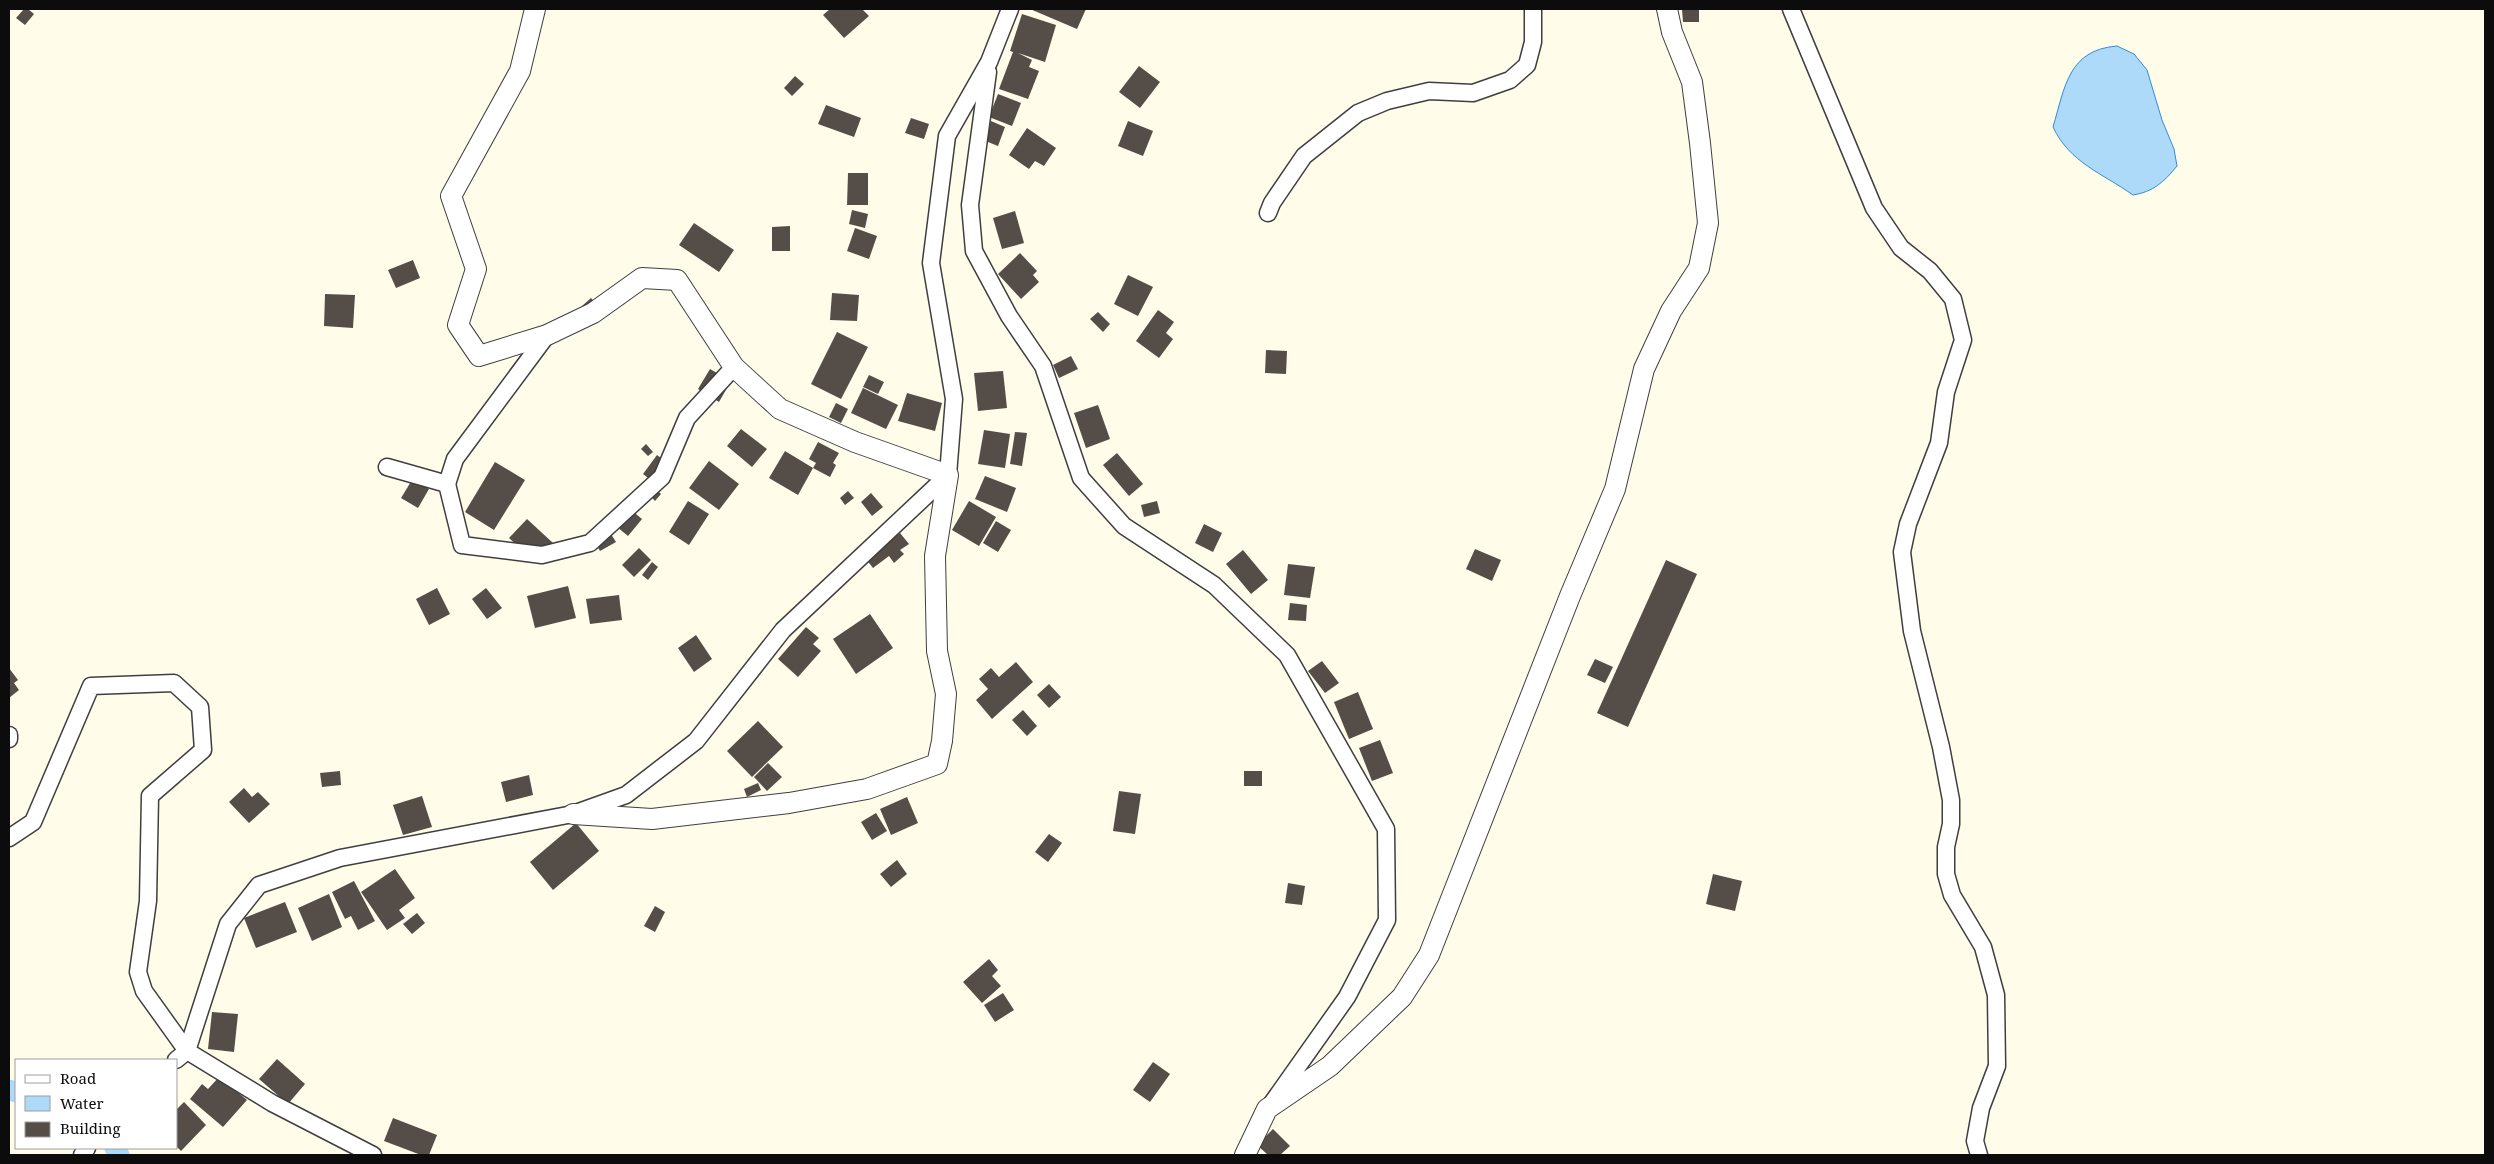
<svg xmlns="http://www.w3.org/2000/svg" width="2494" height="1164" font-family="'Noto Serif',serif">
<style>
.water{fill:#addaf8;stroke:#328dd2}
.lines{fill:none;stroke-linecap:round;stroke-linejoin:round}
.canal{stroke:#addaf8;stroke-width:21}
.building{fill:#554d48}
.minor-casing{stroke:#3f3f3f;stroke-width:19}
.tertiary-casing{stroke:#3f3f3f;stroke-width:22}
.minor{stroke:#fff;stroke-width:16}
.tertiary{stroke:#fff;stroke-width:20}
</style>
<rect width="100%" height="100%" fill="#fffcea"/>
<!-- water -->
<path class="water" d="M2117 46 2134 54 2147 70 2162 120 2174 149 2177 166C2164 182 2153 192 2133 195 2102 173 2070 163 2053 127 2065 87 2068 50 2117 46Z"/>
<g class="lines">
<!-- canal -->
<g class="canal">
<path d="M9 1090 16 1092"/>
<path d="M115 1148 119 1155"/>
</g>
</g>
<!-- building -->
<g class="building">
<path d="M24 9H28L34 14 25 25 16 18Z"/>
<path d="M830 9H862L869 16 844 38 823 15Z"/>
<path d="M1030 9H1086L1077 29Z"/>
<path d="M1682 9H1699V22H1683Z"/>
<path d="M1022 14 1056 25 1045 62 1018 53 1032 60 1029 67 1039 71 1028 99 999 89 1013 52 1010 51Z"/>
<path d="M1139 66 1160 82 1140 108 1119 92Z"/>
<path d="M795 76 804 84 792 96 784 88Z"/>
<path d="M998 94 1021 103 1012 126 989 117Z"/>
<path d="M826 105 861 118 854 137 818 124Z"/>
<path d="M911 118 929 124 924 139 905 133Z"/>
<path d="M991 121 1005 127 998 146 983 140Z"/>
<path d="M1128 121 1153 131 1143 156 1118 146Z"/>
<path d="M1027 128 1056 148 1044 166 1035 161 1029 169 1009 155Z"/>
<path d="M848 173H868V205H847Z"/>
<path d="M852 210 868 214 865 228 849 224Z"/>
<path d="M1015 211 1024 243 1002 249 993 218Z"/>
<path d="M694 223 734 250 719 272 679 245Z"/>
<path d="M790 226V251H772V227Z"/>
<path d="M855 228 877 236 869 259 847 251Z"/>
<path d="M1020 253 1037 271 1033 275 1039 282 1021 299 998 274Z"/>
<path d="M413 260 420 278 396 288 388 270Z"/>
<path d="M1128 275 1153 287 1138 316 1114 304Z"/>
<path d="M832 293 859 295 857 321 830 320Z"/>
<path d="M325 294 355 295 353 328 324 326Z"/>
<path d="M591 298 597 305 588 313 582 306Z"/>
<path d="M1158 310 1174 322 1166 333 1173 339 1159 358 1136 341Z"/>
<path d="M1098 312 1110 324 1103 332 1090 319Z"/>
<path d="M837 332 868 347 841 399 811 384Z"/>
<path d="M1266 350 1287 351 1286 374 1265 373Z"/>
<path d="M1071 356 1078 369 1059 378 1053 365Z"/>
<path d="M710 369 731 381 719 402 698 389Z"/>
<path d="M1003 371 1007 408 978 411 974 373Z"/>
<path d="M869 375 884 382 878 394 863 387Z"/>
<path d="M863 388 898 405 886 429 851 413Z"/>
<path d="M907 393 942 403 935 431 898 421Z"/>
<path d="M836 403 848 409 841 423 829 417Z"/>
<path d="M1098 405 1110 439 1086 448 1074 413Z"/>
<path d="M741 429 767 449 752 467 727 446Z"/>
<path d="M984 430 1010 434 1005 468 978 464Z"/>
<path d="M1015 432 1027 433 1022 466 1010 464Z"/>
<path d="M818 442 839 453 833 463 836 465 830 477 813 468 816 463 809 459Z"/>
<path d="M646 444 653 452 648 456 641 449Z"/>
<path d="M785 451 813 468 798 495 769 478Z"/>
<path d="M1117 453 1143 484 1129 496 1103 465Z"/>
<path d="M657 455 674 468 660 487 643 474Z"/>
<path d="M709 461 739 484 719 510 689 488Z"/>
<path d="M495 462 525 480 494 530 465 512Z"/>
<path d="M985 476 1016 488 1007 512 975 499Z"/>
<path d="M412 480 429 489 418 508 401 498Z"/>
<path d="M651 484 661 494 655 501 645 490Z"/>
<path d="M848 491 854 498 845 505 840 498Z"/>
<path d="M871 493 883 507 872 516 861 502Z"/>
<path d="M688 501 709 514 689 545 669 532Z"/>
<path d="M969 501 996 517 979 546 952 530Z"/>
<path d="M1157 501 1160 513 1144 517 1141 505Z"/>
<path d="M625 505 642 519 628 536 611 522Z"/>
<path d="M527 519 553 543 535 562 509 538Z"/>
<path d="M996 521 1011 530 998 552 983 543Z"/>
<path d="M604 523 616 542 600 551 589 532Z"/>
<path d="M1204 524 1222 533 1213 552 1195 543Z"/>
<path d="M900 533 909 544 900 550 904 554 894 563 889 556 873 568 866 559Z"/>
<path d="M639 548 651 560 634 577 622 565Z"/>
<path d="M1475 549 1501 560 1492 581 1466 569Z"/>
<path d="M1243 550 1268 580 1251 594 1226 564Z"/>
<path d="M1666 560 1697 574 1628 727 1597 713Z"/>
<path d="M652 562 658 567 648 580 642 575Z"/>
<path d="M1288 564 1315 567 1310 598 1284 595Z"/>
<path d="M568 586 576 618 535 628 527 596Z"/>
<path d="M437 588 450 614 429 625 416 599Z"/>
<path d="M486 588 502 608 487 619 472 599Z"/>
<path d="M619 595 622 620 590 624 586 599Z"/>
<path d="M1290 603 1307 605 1306 621 1288 620Z"/>
<path d="M870 614 893 648 856 674 833 639Z"/>
<path d="M806 627 819 638 813 644 821 651 798 677 778 659Z"/>
<path d="M696 635 712 659 694 672 678 648Z"/>
<path d="M1595 659 1613 667 1605 683 1587 675Z"/>
<path d="M1322 661 1339 683 1325 693 1308 671Z"/>
<path d="M1016 662 1033 682 992 719 976 700 988 689 979 679 991 668 999 677Z"/>
<path d="M9 668 18 680 14 683 19 690 9 698Z"/>
<path d="M1049 684 1061 697 1049 708 1037 695Z"/>
<path d="M1358 692 1373 729 1349 739 1334 702Z"/>
<path d="M1023 710 1037 726 1027 736 1012 720Z"/>
<path d="M758 721 783 747 752 777 727 751Z"/>
<path d="M1380 740 1393 773 1372 781 1359 748Z"/>
<path d="M768 763 782 777 767 791 754 777Z"/>
<path d="M340 771 341 785 322 787 320 773Z"/>
<rect x="1244" y="771" width="18" height="15"/>
<path d="M529 775 533 795 506 802 501 782Z"/>
<path d="M758 783 761 790 747 797 744 789Z"/>
<path d="M244 788 252 797 258 792 270 804 249 823 229 802Z"/>
<path d="M1119 791 1141 794 1135 834 1113 831Z"/>
<path d="M422 796 432 827 403 835 393 805Z"/>
<path d="M907 797 918 823 891 835 880 809Z"/>
<path d="M876 813 887 831 872 840 861 822Z"/>
<path d="M576 823 599 851 553 890 530 862Z"/>
<path d="M1049 834 1062 843 1048 862 1035 852Z"/>
<path d="M897 860 907 874 891 887 880 874Z"/>
<path d="M395 869 415 898 399 910 405 918 387 930 361 892Z"/>
<path d="M1713 874 1742 881 1735 911 1706 904Z"/>
<path d="M354 881 375 921 358 930 351 916 345 919 332 892Z"/>
<path d="M1288 883 1305 886 1302 905 1285 903Z"/>
<path d="M329 894 342 927 312 941 298 908Z"/>
<path d="M285 902 297 932 256 948 244 918Z"/>
<path d="M655 906 665 912 655 932 644 926Z"/>
<path d="M417 913 425 923 412 934 403 924Z"/>
<path d="M989 959 998 970 992 976 1001 986 982 1003 963 982Z"/>
<path d="M1003 993 1014 1010 995 1022 984 1005Z"/>
<path d="M212 1012 238 1014 234 1052 208 1049Z"/>
<path d="M277 1059 305 1084 288 1104 259 1079Z"/>
<path d="M1153 1062 1170 1074 1150 1102 1133 1090Z"/>
<path d="M219 1077 247 1100 223 1127 190 1099 202 1084 208 1089Z"/>
<path d="M184 1102 206 1125 181 1151 176 1146V1110Z"/>
<path d="M393 1118 437 1135 429 1155H421L384 1141Z"/>
<path d="M1273 1129 1290 1146 1280 1155H1268L1257 1145Z"/>
</g>
<g class="lines">
<!-- minor casing -->
<g class="minor-casing">
<g id="minor">
<path d="M1791 9 1874 208 1901 248 1930 271 1953 299 1963 340 1946 392 1939 443 1908 524 1902 552 1912 631 1941 747 1951 800V824L1946 847V874L1952 895 1983 947 1996 995 1997 1066 1981 1108 1975 1141 1979 1155"/>
<path d="M988 72 970 205 974 251 1009 316 1043 366 1081 478 1124 526 1214 585 1287 655 1386 829 1387 920 1347 997 1272 1103"/>
<path d="M1268 213 1272 203 1304 156 1358 113 1387 101 1429 91 1473 93 1510 80 1527 65 1533 42V9"/>
<path d="M387 467 447 484 462 545 542 555 590 543 662 477 687 418 734 367"/>
<path d="M447 484 455 459 547 335"/>
<path d="M9 735V739"/>
<path d="M9 838 33 822 91 686 174 683 200 707 203 750 150 796 148 901 138 972 144 991 187 1051 272 1103 373 1155"/>
<path d="M176 1060 187 1051 228 924 259 885 340 858 573 814 626 795 696 741 783 630 948 475 954 399 931 263 947 136 989 62 1010 9"/>
<path d="M82 1155 87 1148"/>
</g>
</g>
<!-- tertiary casing -->
<g class="tertiary-casing">
<g id="tertiary">
<path d="M535 9 520 71 451 196 476 269 458 325 479 356 547 335 593 313 642 278 677 280 734 367 780 409 855 442 948 475 935 556 937 651 946 694 942 741 937 764 867 789 789 803 652 819 573 814"/>
<path d="M1245 1155 1267 1109 1330 1066 1402 997 1429 955 1570 596 1615 489 1644 369 1671 311 1699 268 1708 223 1700 143 1692 82 1672 32 1667 9"/>
</g>
</g>
<!-- minor -->
<use href="#minor" class="minor"/>
<!-- tertiary -->
<use href="#tertiary" class="tertiary"/>
</g>
<!-- border -->
<rect width="2494" height="1164" fill="none" stroke="#0c0c0c" stroke-width="20"/>
<!-- legend -->
<rect x="15" y="1059" width="162" height="90" fill="#ffffff" stroke="#9e9e9e"/>
<rect x="25" y="1075" width="25" height="8" fill="#ffffff" stroke="#9e9e9e"/>
<text x="60" y="1084" font-size="15" fill="#0c0c0c">Road</text>
<rect x="25" y="1096" width="25" height="15" fill="#addaf8" stroke="#9e9e9e"/>
<text x="60" y="1109" font-size="15" fill="#0c0c0c">Water</text>
<rect x="25" y="1122" width="25" height="15" fill="#554d48" stroke="#9e9e9e"/>
<text x="60" y="1134" font-size="15" fill="#0c0c0c">Building</text>
</svg>
